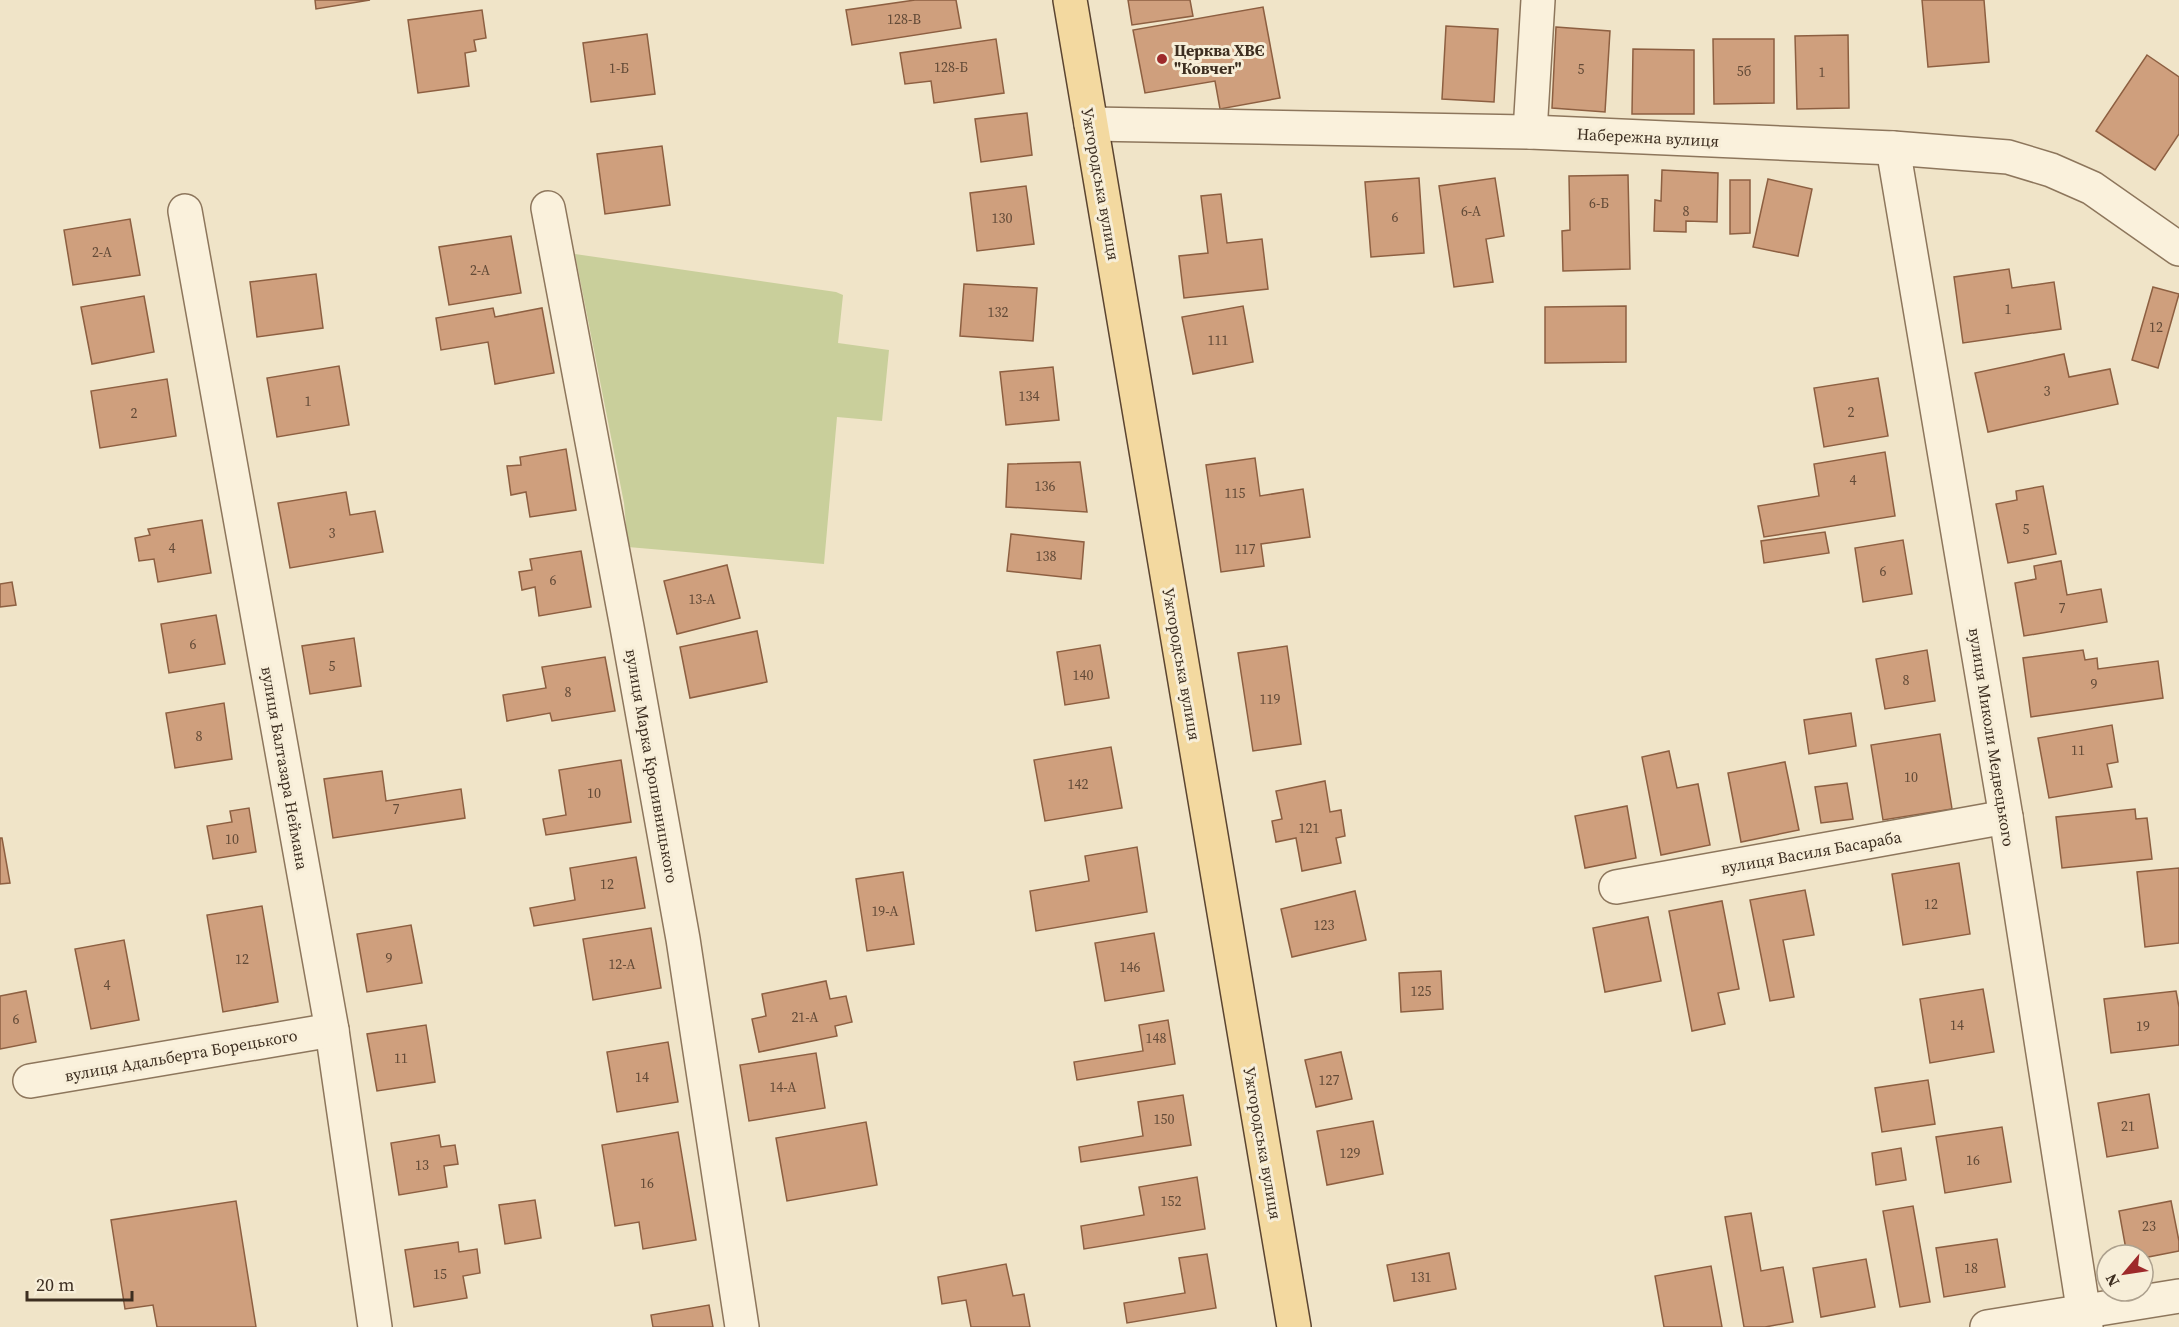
<svg xmlns="http://www.w3.org/2000/svg" width="2179" height="1327" font-family="'Source Serif 4',serif">
<style>
.green{fill:#c9cf9b}
.building{fill:#cf9f7d;stroke:#8d5f41;stroke-width:1.5}
.lines{fill:none;stroke-linecap:round;stroke-linejoin:round}
.minor-casing{stroke:#8d765c;stroke-width:36}
.major-casing{stroke:#5b4430;stroke-width:36}
.minor{stroke:#faf1dc;stroke-width:33}
.major{stroke:#f3d9a0;stroke-width:33}
.poi-dot{fill:#9e2a2b;stroke:#f7eed8;stroke-width:2}
.labels{text-anchor:middle;stroke-width:6;stroke-linejoin:round;paint-order:stroke}
.number-label{font-size:14px;fill:#624a37}
.poi-label{font-size:16px;font-weight:bold;fill:#3d2e20;stroke:#f7eed8;text-anchor:start}
.street-label{font-size:16px;fill:#3d2e20;stroke:#f7eed8}
</style>
<rect width="100%" height="100%" fill="#f0e4c8"/>
<!-- green -->
<path class="green" d="M575 254 836 292 843 295 838 343 889 350 882 421 837 417 824 564 628 547 624 503Z"/>
<!-- building -->
<g class="building">
<path d="M315 0H370L316 9Z"/>
<path d="M915 0H956L961 28 852 45 846 10Z"/>
<path d="M1128 0H1190L1193 16 1132 25Z"/>
<path d="M1922 0H1984L1989 62 1928 67Z"/>
<path d="M1263 7 1280 98 1220 109 1215 81 1145 93 1133 30Z"/>
<path d="M482 10 486 38 474 40 476 51 465 53 469 86 418 93 408 20Z"/>
<path d="M1446 26 1498 29 1494 102 1442 99Z"/>
<path d="M1556 27 1610 31 1605 112 1552 108Z"/>
<path d="M647 34 655 94 591 102 583 43Z"/>
<path d="M1848 35 1849 108 1797 109 1795 36Z"/>
<path d="M996 39 1004 93 934 103 931 81 905 84 900 53Z"/>
<path d="M1713 39H1774V103L1714 104Z"/>
<path d="M1633 49 1694 50V114H1632Z"/>
<path d="M2147 55 2179 77V134L2155 170 2096 131Z"/>
<path d="M1027 113 1032 155 981 162 975 119Z"/>
<path d="M662 146 670 205 605 214 597 154Z"/>
<path d="M1662 170 1718 173 1717 222 1686 221V232L1654 231 1655 200 1661 201Z"/>
<path d="M1628 175 1630 269 1563 271 1562 231 1570 230 1569 176Z"/>
<path d="M1419 178 1424 253 1371 257 1365 182Z"/>
<path d="M1495 178 1504 236 1486 239 1493 282 1454 287 1439 186Z"/>
<path d="M1768 179 1812 189 1798 256 1753 247Z"/>
<path d="M1730 180H1750V233L1730 234Z"/>
<path d="M1026 186 1034 244 977 251 970 193Z"/>
<path d="M1221 194 1227 243 1262 239 1268 289 1184 298 1179 256 1208 253 1201 196Z"/>
<path d="M130 219 140 275 73 285 64 230Z"/>
<path d="M511 236 521 293 449 305 439 247Z"/>
<path d="M2009 269 2012 288 2054 282 2061 329 1963 343 1954 277Z"/>
<path d="M316 274 323 328 257 337 250 282Z"/>
<path d="M964 284 1037 288 1033 341 960 336Z"/>
<path d="M2153 287 2179 294 2158 368 2132 360Z"/>
<path d="M144 296 154 352 92 364 81 307Z"/>
<path d="M1243 306 1253 362 1193 374 1182 317Z"/>
<path d="M1626 306V362L1545 363V307Z"/>
<path d="M493 308 495 317 542 308 554 373 495 384 488 342 441 350 436 318Z"/>
<path d="M2064 354 2069 377 2110 369 2118 404 1988 432 1975 373Z"/>
<path d="M339 366 349 425 277 437 267 378Z"/>
<path d="M1053 367 1059 420 1006 425 1000 372Z"/>
<path d="M1878 378 1888 436 1824 447 1814 388Z"/>
<path d="M167 379 176 436 100 448 91 391Z"/>
<path d="M566 449 576 510 530 517 526 492 511 495 507 466 521 465 520 457Z"/>
<path d="M1885 452 1895 516 1764 537 1758 506 1819 496 1814 464Z"/>
<path d="M1255 458 1260 496 1303 489 1310 537 1261 544 1264 566 1221 572 1206 465Z"/>
<path d="M1080 462 1087 512 1006 507 1008 464Z"/>
<path d="M2043 486 2056 554 2008 563 1996 504 2017 500 2016 491Z"/>
<path d="M346 492 350 515 375 511 383 552 290 568 278 503Z"/>
<path d="M202 520 211 573 158 582 154 559 139 561 135 538 150 535 148 529Z"/>
<path d="M1825 532 1829 553 1764 563 1761 541Z"/>
<path d="M1011 534 1084 542 1081 579 1007 571Z"/>
<path d="M1903 540 1912 594 1863 602 1855 548Z"/>
<path d="M581 551 591 607 539 616 535 587 522 590 519 572 532 570 530 559Z"/>
<path d="M2061 561 2067 595 2101 589 2107 622 2024 636 2015 583 2036 579 2034 566Z"/>
<path d="M727 565 740 618 677 634 664 581Z"/>
<path d="M12 582 16 605 0 607V584Z"/>
<path d="M216 615 225 664 169 673 161 624Z"/>
<path d="M757 631 767 682 690 698 680 647Z"/>
<path d="M354 638 361 686 310 694 302 646Z"/>
<path d="M1100 645 1109 698 1065 705 1057 652Z"/>
<path d="M1287 646 1301 744 1253 751 1238 653Z"/>
<path d="M1927 650 1935 701 1885 709 1876 659Z"/>
<path d="M2083 650 2085 660 2097 658 2098 669 2158 661 2163 698 2031 717 2023 658Z"/>
<path d="M605 657 615 711 552 721 550 713 507 721 503 695 546 688 542 667Z"/>
<path d="M224 703 232 759 175 768 166 713Z"/>
<path d="M1851 713 1856 746 1809 754 1804 720Z"/>
<path d="M2112 725 2118 762 2107 764 2112 787 2049 798 2038 738Z"/>
<path d="M1940 734 1952 809 1883 820 1871 745Z"/>
<path d="M1111 747 1122 808 1045 821 1034 760Z"/>
<path d="M1669 751 1677 788 1698 784 1710 845 1661 855 1642 757Z"/>
<path d="M621 760 631 822 546 835 543 819 566 815 559 770Z"/>
<path d="M1785 762 1799 830 1741 842 1728 773Z"/>
<path d="M382 771 386 801 461 789 465 818 333 838 324 779Z"/>
<path d="M1325 781 1330 812 1341 810 1345 836 1336 838 1341 863 1302 871 1296 838 1276 842 1272 821 1282 819 1276 791Z"/>
<path d="M1847 783 1853 819 1821 823 1815 787Z"/>
<path d="M1627 806 1636 858 1585 868 1575 816Z"/>
<path d="M249 808 256 852 213 859 207 826 232 822 230 811Z"/>
<path d="M2135 809 2136 819 2147 818 2152 859 2062 868 2056 817Z"/>
<path d="M0 838H2L10 883 0 884Z"/>
<path d="M1137 847 1147 912 1036 931 1030 891 1089 881 1085 856Z"/>
<path d="M636 857 645 908 534 926 530 908 575 900 570 868Z"/>
<path d="M1959 863 1970 934 1903 945 1892 874Z"/>
<path d="M2179 868V943L2145 947 2137 872Z"/>
<path d="M903 872 914 944 867 951 856 879Z"/>
<path d="M1805 890 1814 935 1783 940 1794 997 1770 1001 1750 900Z"/>
<path d="M1355 891 1366 940 1292 957 1281 909Z"/>
<path d="M1722 901 1739 989 1718 993 1725 1024 1692 1031 1669 911Z"/>
<path d="M262 906 278 1002 223 1012 207 915Z"/>
<path d="M1648 917 1661 981 1605 992 1593 928Z"/>
<path d="M411 925 422 983 367 992 357 934Z"/>
<path d="M651 928 661 988 593 1000 583 939Z"/>
<path d="M1154 933 1164 991 1105 1001 1095 943Z"/>
<path d="M124 940 139 1020 91 1029 75 949Z"/>
<path d="M1441 971 1443 1009 1401 1012 1399 973Z"/>
<path d="M826 981 830 999 846 996 852 1022 835 1026 837 1036 759 1052 752 1019 766 1016 762 994Z"/>
<path d="M1983 989 1994 1052 1930 1063 1920 999Z"/>
<path d="M26 991 36 1042 0 1049V996Z"/>
<path d="M2176 991 2179 1007V1045L2111 1053 2104 999Z"/>
<path d="M1168 1020 1175 1064 1077 1080 1074 1062 1143 1051 1139 1025Z"/>
<path d="M426 1025 435 1082 377 1091 367 1034Z"/>
<path d="M668 1042 678 1102 617 1112 607 1052Z"/>
<path d="M1341 1052 1352 1099 1316 1107 1305 1060Z"/>
<path d="M816 1053 825 1108 749 1121 740 1065Z"/>
<path d="M1928 1080 1935 1124 1882 1132 1875 1088Z"/>
<path d="M2149 1094 2158 1148 2107 1157 2098 1103Z"/>
<path d="M1183 1095 1191 1145 1081 1162 1079 1147 1143 1136 1138 1102Z"/>
<path d="M1373 1121 1383 1174 1327 1185 1317 1131Z"/>
<path d="M866 1122 877 1185 787 1201 776 1138Z"/>
<path d="M2002 1127 2011 1182 1945 1193 1936 1137Z"/>
<path d="M678 1132 696 1240 643 1249 639 1222 615 1226 602 1145Z"/>
<path d="M439 1135 441 1147 455 1145 458 1164 444 1166 447 1187 399 1195 391 1143Z"/>
<path d="M1901 1148 1906 1180 1876 1185 1872 1153Z"/>
<path d="M1197 1177 1205 1229 1084 1249 1081 1226 1144 1215 1139 1187Z"/>
<path d="M535 1200 541 1238 505 1244 499 1205Z"/>
<path d="M236 1201 256 1327H157L153 1305 125 1309 111 1220Z"/>
<path d="M2171 1201 2179 1241V1251L2143 1258V1255H2127L2119 1211Z"/>
<path d="M1913 1206 1930 1302 1900 1307 1883 1211Z"/>
<path d="M1751 1213 1761 1271 1783 1267 1793 1322 1765 1327H1744L1725 1217Z"/>
<path d="M1997 1239 2005 1287 1944 1297 1936 1248Z"/>
<path d="M458 1242 459 1252 477 1249 480 1273 463 1276 467 1298 414 1307 405 1250Z"/>
<path d="M1449 1253 1456 1289 1394 1301 1387 1265Z"/>
<path d="M1207 1254 1216 1308 1127 1323 1124 1303 1185 1293 1179 1258Z"/>
<path d="M1866 1259 1875 1307 1821 1317 1813 1268Z"/>
<path d="M1006 1264 1013 1296 1024 1294 1030 1327H971L966 1300 942 1304 938 1277Z"/>
<path d="M1711 1266 1722 1327H1664L1655 1276Z"/>
<path d="M709 1305 713 1327H653L651 1315Z"/>
</g>
<g class="lines">
<!-- minor casing -->
<g class="minor-casing">
<g id="minor">
<path d="M1091 124 1530 132 1893 148 2008 157 2051 170 2092 188 2179 249"/>
<path d="M1530 132 1538 0"/>
<path d="M1893 148 2006 817 2086 1327"/>
<path d="M548 208 627 627 683 939 742 1327"/>
<path d="M185 211 332 1030 375 1327"/>
<path d="M1616 887 2006 817"/>
<path d="M30 1081 332 1030"/>
<path d="M1987 1327 2179 1296"/>
</g>
</g>
<!-- major casing -->
<g class="major-casing">
<path id="major" d="M1070 0 1294 1327"/>
</g>
<!-- minor -->
<use href="#minor" class="minor"/>
<!-- major -->
<use href="#major" class="major"/>
</g>
<!-- markers -->
<circle class="poi-dot" cx="1162" cy="59" r="6"/>
<g class="labels">
<!-- number labels -->
<g class="number-label">
<text x="904" y="24">128-В</text>
<text x="951" y="72">128-Б</text>
<text x="619" y="73">1-Б</text>
<text x="1581" y="74">5</text>
<text x="1744" y="76">5б</text>
<text x="1822" y="77">1</text>
<text x="1599" y="208">6-Б</text>
<text x="1471" y="216">6-А</text>
<text x="1686" y="216">8</text>
<text x="1395" y="222">6</text>
<text x="1002" y="223">130</text>
<text x="102" y="257">2-А</text>
<text x="480" y="275">2-А</text>
<text x="2008" y="314">1</text>
<text x="998" y="317">132</text>
<text x="2156" y="332">12</text>
<text x="1218" y="345">111</text>
<text x="2047" y="396">3</text>
<text x="1029" y="401">134</text>
<text x="308" y="406">1</text>
<text x="1851" y="417">2</text>
<text x="134" y="418">2</text>
<text x="1853" y="485">4</text>
<text x="1045" y="491">136</text>
<text x="1235" y="498">115</text>
<text x="2026" y="534">5</text>
<text x="332" y="538">3</text>
<text x="172" y="553">4</text>
<text x="1245" y="554">117</text>
<text x="1046" y="561">138</text>
<text x="1883" y="576">6</text>
<text x="553" y="585">6</text>
<text x="702" y="604">13-А</text>
<text x="2062" y="613">7</text>
<text x="193" y="649">6</text>
<text x="332" y="671">5</text>
<text x="1083" y="680">140</text>
<text x="1906" y="685">8</text>
<text x="2094" y="689">9</text>
<text x="568" y="697">8</text>
<text x="1270" y="704">119</text>
<text x="199" y="741">8</text>
<text x="2078" y="755">11</text>
<text x="1911" y="782">10</text>
<text x="1078" y="789">142</text>
<text x="594" y="798">10</text>
<text x="396" y="814">7</text>
<text x="1309" y="833">121</text>
<text x="232" y="844">10</text>
<text x="607" y="889">12</text>
<text x="1931" y="909">12</text>
<text x="885" y="916">19-А</text>
<text x="1324" y="930">123</text>
<text x="389" y="963">9</text>
<text x="242" y="964">12</text>
<text x="622" y="969">12-А</text>
<text x="1130" y="972">146</text>
<text x="107" y="990">4</text>
<text x="1421" y="996">125</text>
<text x="805" y="1022">21-А</text>
<text x="16" y="1024">6</text>
<text x="1957" y="1030">14</text>
<text x="2143" y="1031">19</text>
<text x="1156" y="1043">148</text>
<text x="401" y="1063">11</text>
<text x="642" y="1082">14</text>
<text x="1329" y="1085">127</text>
<text x="783" y="1092">14-А</text>
<text x="1164" y="1124">150</text>
<text x="2128" y="1131">21</text>
<text x="1350" y="1158">129</text>
<text x="1973" y="1165">16</text>
<text x="422" y="1170">13</text>
<text x="647" y="1188">16</text>
<text x="1171" y="1206">152</text>
<text x="2149" y="1231">23</text>
<text x="1971" y="1273">18</text>
<text x="440" y="1279">15</text>
<text x="1421" y="1282">131</text>
</g>
<!-- poi labels -->
<g class="poi-label">
<text x="1174" y="56">Церква ХВЄ<tspan x="1174" dy="18">"Ковчег"</tspan></text>
</g>
<!-- street labels -->
<g class="street-label">
<text transform="translate(1648 137) rotate(3)" y="6">Набережна вулиця</text>
<text transform="translate(1101 184) rotate(80)" y="6">Ужгородська вулиця</text>
<text transform="translate(1182 664) rotate(80)" y="6">Ужгородська вулиця</text>
<text transform="translate(1992 737) rotate(81)" y="6">вулиця Миколи Медвецького</text>
<text transform="translate(652 766) rotate(80)" y="6">вулиця Марка Кропивницького</text>
<text transform="translate(285 768) rotate(80)" y="6">вулиця Балтазара Неймана</text>
<text transform="translate(1811 852) rotate(-10)" y="6">вулиця Василя Басараба</text>
<text transform="translate(181 1055) rotate(-10)" y="6">вулиця Адальберта Борецького</text>
<text transform="translate(1263 1143) rotate(80)" y="6">Ужгородська вулиця</text>
</g>
</g>
<!-- north arrow -->
<g transform="translate(2125 1273) rotate(241)"><circle r="28" fill="#f7eed8" stroke="#ada18e" stroke-width="1.5"/>
<path d="M0-4.5L10 22L0 15L-10 22Z" fill="#9e2a2b"/>
<text y="-9" font-size="16" font-weight="bold" text-anchor="middle" fill="#3d2e20">N</text>
</g>
<!-- scale -->
<path d="M27 1291v9h105v-9" fill="none" stroke="#3d2e20" stroke-width="3"/>
<text x="36" y="1291" font-size="18" fill="#3d2e20" stroke="#f7eed8" stroke-width="4.5" paint-order="stroke">20 m</text>
</svg>
